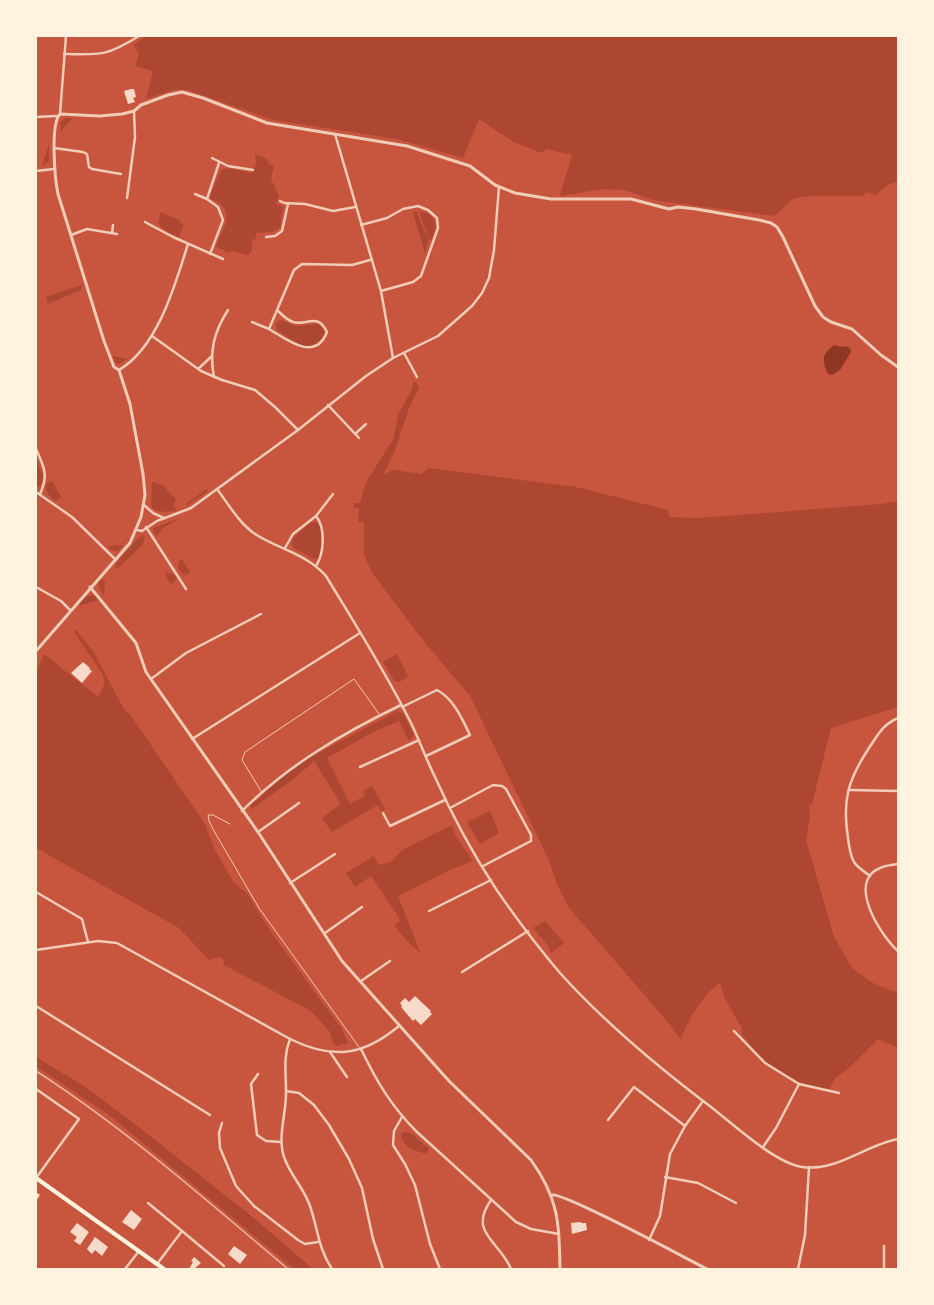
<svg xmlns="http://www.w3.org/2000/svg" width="934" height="1305" font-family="'PT Sans Narrow',sans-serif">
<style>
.green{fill:#ae4732}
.water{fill:#8f3625}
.building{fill:#f7dbc8}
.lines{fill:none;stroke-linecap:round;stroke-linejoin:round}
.service{stroke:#f1ccb7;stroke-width:1}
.minor{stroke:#f1ccb7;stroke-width:2.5}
.tertiary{stroke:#f1ccb7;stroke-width:3}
.primary{stroke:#fff3e0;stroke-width:4}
.rail{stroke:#e9b49f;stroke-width:1.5}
</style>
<rect width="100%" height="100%" fill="#c8553d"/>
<!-- green -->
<g class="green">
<path d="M146 36H898V181L886 186 876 195 866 192 862 196H811L794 198 774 216 653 200 625 190 604 189 560 196 572 155 547 149 541 153 512 141 479 119 463 158 397 139 273 120 188 90H173L146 99 153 71 135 66 139 55 134 45Z"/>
<path d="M65 118H72L61 131 60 123Z"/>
<path d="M49 144V161L42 166Z"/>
<path d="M255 154 267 159 269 165H274L271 179 279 196 276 204 283 207 280 227 273 232 256 233V238L252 241V250L249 255 231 251 230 253 216 247C223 228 238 209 211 199L210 195 221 170 228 168 251 173 256 164Z"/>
<path d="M417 211C418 215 419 218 420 221 426 236 432 236 425 253L413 212Z"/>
<path d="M419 211C438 215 438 227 430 241Z"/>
<path d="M161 212 181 221 180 223 184 224 179 237C171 233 163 230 158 223Z"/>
<path d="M82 285 81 290 48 304 46 297Z"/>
<path d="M281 320 296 326 319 324C333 334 315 349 303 346L276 330V323Z"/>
<path d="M113 357 114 356 127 359 119 364 115 362Z"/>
<path d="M413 381 417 383 419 388 409 408 394 453 383 475 393 470 421 474 429 468 576 487 668 510 669 517 699 518 881 504 898 501V707L831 728 812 804 809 806 810 817 806 840 834 937 852 968 873 983 898 993V1048L878 1039 850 1067 834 1079 830 1089C810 1087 784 1078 769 1064 759 1055 750 1044 741 1034L742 1028 726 1001 720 983C700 997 691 1017 680 1039L668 1022 569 908 557 884 548 858 470 696 418 634 373 574 364 555V522H358L359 509 354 507V503H360L366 482 393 440 398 415 413 387Z"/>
<path d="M36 458 43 476 41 485 36 487Z"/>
<path d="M52 481 61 497 56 501C50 496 44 493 47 484Z"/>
<path d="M152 482 163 485 176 500 173 506 177 510C168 512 157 514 151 506Z"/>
<path d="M207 489 208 491 186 506 187 503Z"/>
<path d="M181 518 163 528 157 536 155 535 153 528Z"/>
<path d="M311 522H317C323 527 322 550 318 558L314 559 295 549 292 544 293 538Z"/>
<path d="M145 535 143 544 117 569 115 565 138 538Z"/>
<path d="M123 545 118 551 112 550 108 548 109 546Z"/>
<path d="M182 559 190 572 185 575 181 573 178 568 179 561Z"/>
<path d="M167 573 175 575 177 578 171 584 165 574Z"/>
<path d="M102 579 105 582 104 596 99 588 98 584Z"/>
<path d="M91 595 96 596 99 600 81 605 79 604 84 598Z"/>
<path d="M76 630 93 651 125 711 129 713 205 824 215 850 234 883 247 893 271 932 341 1028 348 1043 336 1046 333 1043 330 1032 311 1011 224 965 223 959 219 957 209 960 179 928 36 848V673L44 654 98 697C103 688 107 683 102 673L74 632Z"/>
<path d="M397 654 408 677 399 682H395L383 662Z"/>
<path d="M397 711 403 713 414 735 409 741 399 721 375 731 327 758 350 804 365 796 363 791 372 786 385 809 381 811 378 805 332 832 322 818 341 804 314 761C295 779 273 793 252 809L250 806 287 773 311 757Z"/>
<path d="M490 811 499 833 480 844 467 822Z"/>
<path d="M452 825 455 835 473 861 450 870 398 896 421 954 406 940 394 925 400 921 398 916 371 876 355 887 346 873 374 856 378 865 391 862 402 850Z"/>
<path d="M545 921 564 943 551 953 549 947 533 928Z"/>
<path d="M36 1057 87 1088 135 1124 255 1219 313 1269H294L113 1118 36 1066Z"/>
<path d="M406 1132 411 1133 429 1149 426 1154C414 1150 403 1148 401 1134Z"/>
</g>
<!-- water -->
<path class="water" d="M834 345 842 347 846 346 850 348 851 352 840 370 832 375 828 374C822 360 821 355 834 345Z"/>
<!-- building -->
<g class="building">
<path d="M131 89H134L136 97 133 98 135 102 128 104 124 91Z"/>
<path d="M83 662 90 668 89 669 92 671 82 683 71 673Z"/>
<path d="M415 996 431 1011 430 1012 432 1014 421 1025 415 1019 413 1021 401 1007 402 1006 400 1003 405 998 409 1002Z"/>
<path d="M36 1192 40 1195 36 1201Z"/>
<path d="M131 1210 142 1219 134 1230 122 1222Z"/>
<path d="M581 1222V1223H586L587 1230 572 1234 571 1223Z"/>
<path d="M77 1223 89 1232 80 1245 74 1241 77 1237 70 1232Z"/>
<path d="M95 1237 108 1247 102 1256 95 1250 92 1254 87 1249Z"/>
<path d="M234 1246 247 1255 240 1264 228 1254Z"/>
<path d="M194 1257 201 1263 194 1269H189L193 1262 191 1261Z"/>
</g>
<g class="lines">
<!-- service -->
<g class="service">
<path d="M261 791 242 760 245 752 354 679 379 714"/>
<path d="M230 824 213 815H208L209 821 214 831 259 908 359 1047"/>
</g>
<!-- minor -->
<g class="minor">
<path d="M64 54C101 55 107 56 139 36"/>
<path d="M60 114 66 36"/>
<path d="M36 117 57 116"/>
<path d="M335 134 381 291 393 358"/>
<path d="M54 148 83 152 87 154 89 167 92 169 121 174"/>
<path d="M212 158 228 166 253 170"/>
<path d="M36 171 54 169"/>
<path d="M195 194 207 199"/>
<path d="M127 198 135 137 134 111"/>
<path d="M280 201 284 203 305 204 333 211 355 207"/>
<path d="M145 222 173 237 223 259"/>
<path d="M361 225 387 218 403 209 418 206 428 210 437 218 438 228 421 276 413 282 381 291"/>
<path d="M112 233 113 225"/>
<path d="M71 235 87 229 117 234"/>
<path d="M266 237 275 236 282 231 288 204"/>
<path d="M210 254 223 220 218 207 207 199 219 163"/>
<path d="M277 310C282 315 287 320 293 322 308 326 317 312 327 332 315 363 286 339 269 329L294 270 302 264 352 265 370 260"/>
<path d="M252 322 269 329"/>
<path d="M152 336 201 371 222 380 255 390 275 407 298 430"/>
<path d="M404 353 417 377"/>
<path d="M198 369 212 356"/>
<path d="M119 370C158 347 175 285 188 244"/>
<path d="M214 377C209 351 214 332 228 310"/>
<path d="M328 405 359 438"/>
<path d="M355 434 366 424"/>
<path d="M36 449C44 467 49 475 40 494"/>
<path d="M217 489C229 505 239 523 255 534 278 549 307 554 326 576 355 624 385 671 410 721 419 739 426 759 435 777 452 815 473 854 496 889 516 918 537 946 560 973 605 1023 658 1067 711 1107 734 1125 775 1163 802 1167 837 1172 865 1145 898 1139"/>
<path d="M36 492 72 517 116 560"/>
<path d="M144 505 153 513 164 518"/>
<path d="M316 516 333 494"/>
<path d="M146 527 186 589"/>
<path d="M137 530 142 531 157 521 191 508 298 430 366 376 393 358 438 336 472 306 482 293 489 278 494 250 499 187"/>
<path d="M285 548 293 534 316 516C326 528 324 554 316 566"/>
<path d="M36 587 61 601 70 610"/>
<path d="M151 679 186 653 261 614"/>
<path d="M402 707 437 690C454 699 462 719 470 735L426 756"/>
<path d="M192 739 360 633"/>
<path d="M360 767 419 740"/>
<path d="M849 790 898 791"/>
<path d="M450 808 493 785 502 786 506 789 531 835V841L483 866"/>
<path d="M242 811C288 765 343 733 401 705"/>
<path d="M383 813 390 826 445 800"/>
<path d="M258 832 299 803"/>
<path d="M898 864C892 865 885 865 880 868 846 882 881 936 898 951"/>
<path d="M870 876C865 872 858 868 854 862 850 855 849 846 848 838 842 800 848 780 869 748 878 735 882 725 898 718"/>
<path d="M290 883 335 854"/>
<path d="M36 892 82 919 88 942"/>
<path d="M429 911 491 880"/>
<path d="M325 933 362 907"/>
<path d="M36 950 98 941 117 943 290 1039C333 1060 363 1056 399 1026"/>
<path d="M462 972 528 931"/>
<path d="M361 981 390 961"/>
<path d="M36 1006 210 1115"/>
<path d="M734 1031 765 1063 799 1084"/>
<path d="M290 1039C283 1057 286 1071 286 1090 287 1112 277 1136 284 1157 290 1175 304 1188 310 1206 318 1229 318 1248 332 1269"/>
<path d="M361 1049C377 1082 391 1106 417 1132L516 1222 531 1229 559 1234"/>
<path d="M330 1052 347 1077"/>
<path d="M258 1074 251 1084 257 1135 266 1141 281 1142"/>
<path d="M36 1089 79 1119 36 1178"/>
<path d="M286 1091 299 1093 314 1105 329 1125 349 1159 362 1188 373 1239 383 1269"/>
<path d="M402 1117 394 1131 393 1145 405 1164 415 1185 430 1244 440 1269"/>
<path d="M608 1120 634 1087 685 1126"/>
<path d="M222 1123 219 1133 220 1148 236 1186 254 1206 298 1240 305 1244 318 1242"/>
<path d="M763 1147 776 1128 799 1084 839 1093"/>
<path d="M665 1177 698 1183 736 1203"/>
<path d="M491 1200C468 1233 499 1240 511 1269"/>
<path d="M148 1203 182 1231"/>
<path d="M649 1240 660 1216 670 1154 685 1126 703 1101"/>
<path d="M884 1246V1269"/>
<path d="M157 1264 182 1231 224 1266"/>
<path d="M125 1269 139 1251"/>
<path d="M798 1269 805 1235 809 1167"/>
</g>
<!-- tertiary -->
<g class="tertiary">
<path d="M90 587 136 643 146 672 258 832 342 961 449 1081 531 1160C559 1199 559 1223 560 1269"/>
<path d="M36 651 130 543 141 517 145 495 143 474 130 404 119 370 114 367 104 341 58 194C55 180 50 124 60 114L100 116 122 114 134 111 141 105 168 95 182 92 203 98 267 123 407 146 470 166 495 185 515 193 551 199H631L669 209 678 207 696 209 759 220 771 223 777 227 783 237 815 306 823 317 831 322 852 329 881 355 898 367"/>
<path d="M552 1195C563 1192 687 1259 707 1269"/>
</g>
<!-- primary -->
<path class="primary" d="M36 1178 164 1269"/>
<!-- rail -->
<path class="rail" d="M36 1071C126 1129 206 1200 288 1269"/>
</g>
<!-- border -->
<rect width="934" height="1305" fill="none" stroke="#fff3e0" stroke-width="74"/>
</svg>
